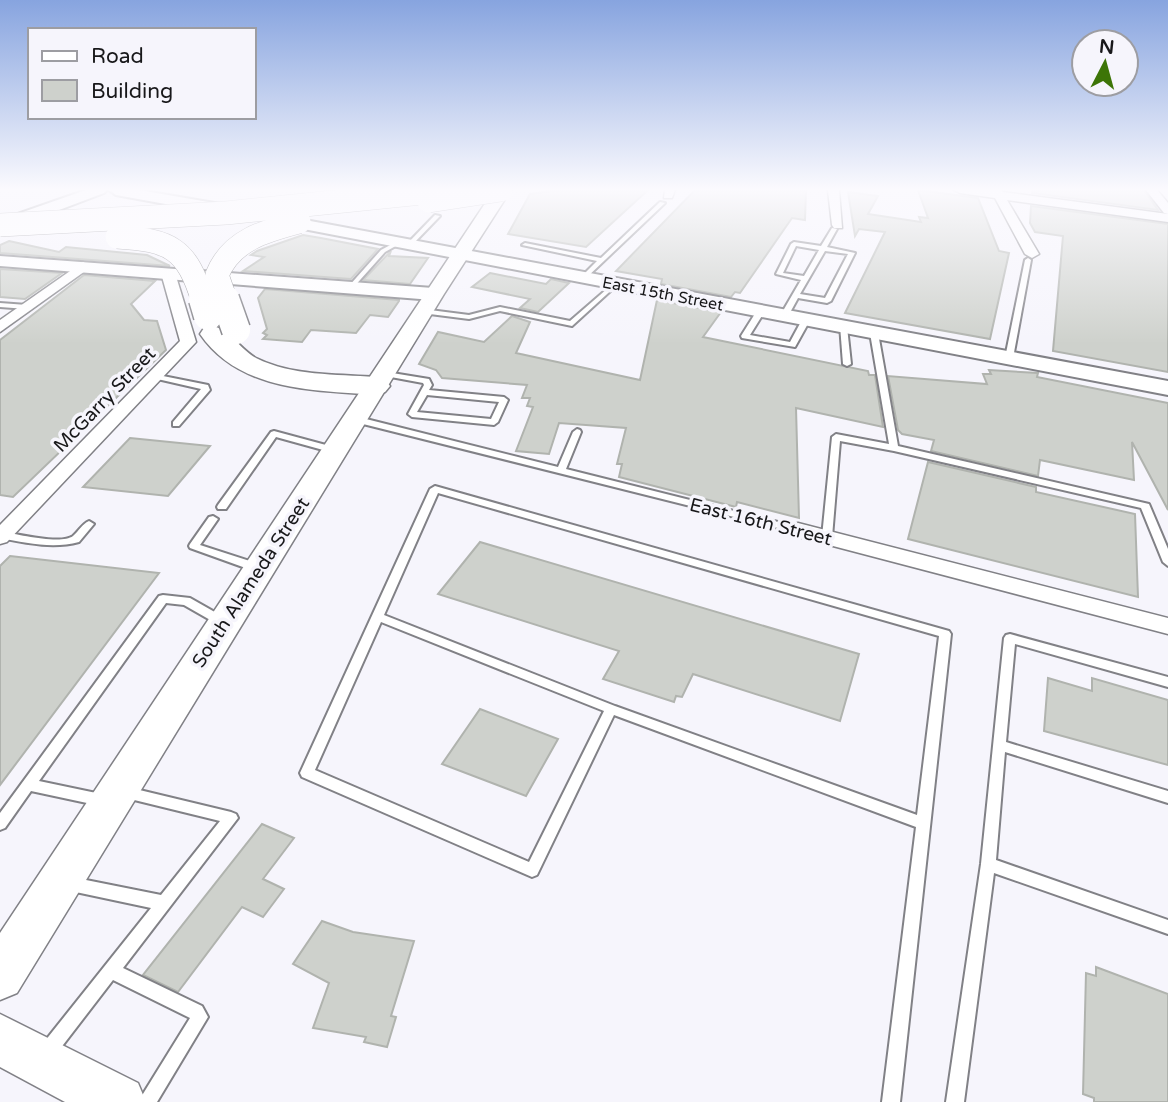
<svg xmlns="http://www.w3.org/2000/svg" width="1168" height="1102" font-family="'Varela Round',sans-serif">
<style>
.building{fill:#ced1cc;stroke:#b0b3ae;stroke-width:2}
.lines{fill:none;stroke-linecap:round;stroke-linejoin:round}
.lane-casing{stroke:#818186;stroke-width:4}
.street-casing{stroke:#818186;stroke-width:3}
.secondary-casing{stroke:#818186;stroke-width:4}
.primary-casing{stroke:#818186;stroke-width:3}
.highway-casing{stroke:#818186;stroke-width:3}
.lane{fill:#fff;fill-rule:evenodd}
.street{fill:#fff;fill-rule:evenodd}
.secondary{fill:#fff;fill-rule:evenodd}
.primary{fill:#fff;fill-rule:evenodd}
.highway{fill:#fff;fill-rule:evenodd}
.highway-bridge-far1-casing{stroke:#818186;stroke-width:24;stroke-linecap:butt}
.highway-bridge-casing{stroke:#818186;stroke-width:31;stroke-linecap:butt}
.highway-bridge-far1{stroke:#fff;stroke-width:23}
.highway-bridge{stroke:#fff;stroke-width:28}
.labels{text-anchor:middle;stroke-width:7;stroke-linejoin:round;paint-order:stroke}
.far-street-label{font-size:16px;fill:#18181a;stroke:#f6f5fc}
.street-label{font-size:19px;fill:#18181a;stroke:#f6f5fc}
</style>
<rect width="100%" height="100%" fill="#f6f5fc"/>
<!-- building -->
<g class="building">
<path d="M558 190H648L586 247 508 234 530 194Z"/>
<path d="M695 190H806L805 220 792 218 740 293 735 292 731 297 661 284 662 279 616 271Z"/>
<path d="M918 190 978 198 999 251 1009 253 990 339 845 313 885 232 859 229 855 236 848 192 878 196 868 214 921 222 919 217 928 218Z"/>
<path d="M1033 190H1144L1158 210 1032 193Z"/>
<path d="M1031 206 1168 224V372L1053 351 1063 236 1035 232 1030 223Z"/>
<path d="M303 235 321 238 378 249 351 279 243 271 264 257 251 255 257 251Z"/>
<path d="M9 241 59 252 66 247 147 255 170 266 0 253V245Z"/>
<path d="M391 251 389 256 428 258 410 284 363 280Z"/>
<path d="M0 269 62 273 25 299 0 297Z"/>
<path d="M490 273 546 284 551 279 569 283 538 312 520 308 530 299 472 287Z"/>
<path d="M84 275 155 281 131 304 144 320 157 321 166 350 13 497 0 495V340Z"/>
<path d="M265 289 399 300V301L388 317 370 315 356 333 311 330 302 342 263 339 267 335 263 333 267 329 258 298Z"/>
<path d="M657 300 721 312 703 337 868 371 869 375H875L883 427 796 408 799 518 737 502 736 507 619 477 622 464H617L626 428 559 423 549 454 516 451 533 407 527 406 530 398H522L527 385 442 378 436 370 419 364 438 332 484 342 512 316 530 322 516 353 640 380Z"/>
<path d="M989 370 1038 373 1037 377 1168 403V510L1132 442 1134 480 1040 460 1038 476 931 451 934 440 902 434 898 430 888 376 987 384 983 374H991Z"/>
<path d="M130 438 210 446 168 496 83 487Z"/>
<path d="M928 462 1036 487V492L1135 514 1138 597 908 539Z"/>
<path d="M480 542 859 654 840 721 693 674 682 697 676 696 674 702 603 679 619 651 438 594Z"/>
<path d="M10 556 159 573 0 785V566Z"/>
<path d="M1048 678 1092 691V678L1168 700V765L1044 731Z"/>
<path d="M480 709 558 739 526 796 442 764Z"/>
<path d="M262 824 294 838 263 879 284 889 263 917 242 907 178 992 143 975Z"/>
<path d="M322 921 353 932 414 941 391 1016 396 1017 387 1047 364 1042 366 1037 313 1028 329 983 293 964Z"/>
<path d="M1096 967 1168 994V1102H1094V1098L1083 1094 1086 973 1096 976Z"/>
</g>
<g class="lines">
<!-- lane casing -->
<g class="lane-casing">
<g id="lane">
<path d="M660 202 665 203 585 279 580 278 597 261 522 245 525 243 601 258Z"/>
<path d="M435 215 440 216 411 246H407V244Z"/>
<path d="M832 228 837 229 827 247 855 253 831 301 827 303 798 298 787 318H781L780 316 801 280 776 274 791 244 794 242 821 246ZM796 246 819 250 804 276 783 273ZM825 251 848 254 825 298 800 294Z"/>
<path d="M396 242 401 243 385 252 352 289H348V287L381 250Z"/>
<path d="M1028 258 1031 260 1013 358 1009 360 1005 358 1025 260Z"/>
<path d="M615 282 618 284 617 285 572 326 500 311 469 319 422 313 418 311 422 309 469 315 500 307 570 321Z"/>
<path d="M0 303 27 305 31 307 27 309 0 307Z"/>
<path d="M758 309 765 311 750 335 790 342 803 318 810 320 795 347 742 338 741 336Z"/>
<path d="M840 325 847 327 851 364 847 366 843 364Z"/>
<path d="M871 331 878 333 898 446 1149 504 1168 549V566L1163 562 1141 508 894 451 840 441 832 537 827 540 823 539 822 537 832 437 836 434 889 444 870 333Z"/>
<path d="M380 371 429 379 432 385 429 390 504 397 508 400 498 422 494 425 412 417 408 414 424 385 423 383 380 375ZM427 395 499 402 491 419 417 412Z"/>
<path d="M153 374 208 385 210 390 179 426H173V422L201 389 153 378Z"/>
<path d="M354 416 558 467 573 432 577 429 580 430 581 432 566 469 798 527 803 530 798 533 351 421V417Z"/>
<path d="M274 431 337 448 339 450 334 453 276 437 226 509H218L217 507 218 505 271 432Z"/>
<path d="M435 486 949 631 951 634 900 1102H882L916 827 614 715 537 875 532 877 302 777 300 773 430 489ZM438 493 939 636 917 815 615 706 384 615ZM381 622 604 711 529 862 315 770Z"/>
<path d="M213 516 218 519 200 545 262 565 263 568 262 571H254L190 548 189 546 190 544 209 517Z"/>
<path d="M89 521 94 524 79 542C53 549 26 543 0 538V532H2C18 534 61 545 73 536 79 531 82 524 89 521Z"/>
<path d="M163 595 190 598 227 619 229 622 227 625H219L184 605 166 603 39 781 101 794 106 796 108 800 106 804 101 806 31 791 5 828 0 830V813L159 596Z"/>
<path d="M1010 634 1168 677V687L1015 644 1006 742 1168 791V803L1005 752 996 860 1168 920V934L994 873 964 1102H946L981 864 1004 638 1006 635Z"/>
<path d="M127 787 231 812 236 814 238 818 123 968 202 1006 208 1017 157 1102H138L190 1018 113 980 53 1058 47 1061 41 1058 38 1052 41 1046 151 908 71 891 66 889 64 884 66 879 71 877 161 895 220 821 122 797 120 793 122 789Z"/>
</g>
</g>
<!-- street casing -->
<g class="street-casing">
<g id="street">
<path d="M665 190H675L672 198H664Z"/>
<path d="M828 190H839L842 228H834L832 225Z"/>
<path d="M954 190H1001L1003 192 1168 214V222L1007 200 1039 254 1032 258 1025 254 995 198 960 193Z"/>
<path d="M1146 190H1157L1168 203V214L1164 213Z"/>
<path d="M83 262 90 266 88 269 0 332V320Z"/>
<path d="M168 269 175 273 196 342 7 542 0 544V525L180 341 161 273Z"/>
<path d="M798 523 1168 618V634L791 535 788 530 791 525Z"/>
</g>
</g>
<!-- secondary casing -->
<g class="secondary-casing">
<g id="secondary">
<path d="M86 190H107L104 193 9 229H0V220Z"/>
<path d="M109 190H139L226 205 234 210 226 215 116 195Z"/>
<path d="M273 214 1168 381V395L267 222 265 219Z"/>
<path d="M0 256 433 288 442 294 433 300 0 266Z"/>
</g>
</g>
<!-- primary casing -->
<g class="primary-casing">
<g id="primary">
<path d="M494 190H511L444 294 17 993 0 1000V933Z"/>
<path d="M0 1014 138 1083 146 1102H65L0 1067Z"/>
</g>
</g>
<!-- highway casing -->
<g class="highway-casing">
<path id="highway" d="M213 326C230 330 240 349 256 358 292 376 336 374 375 377L385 380 390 386 385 392 375 395C312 390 239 391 200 334L204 328Z"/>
</g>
<!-- lane -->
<use href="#lane" class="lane"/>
<!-- street -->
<use href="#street" class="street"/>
<!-- secondary -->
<use href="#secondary" class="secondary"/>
<!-- primary -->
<use href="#primary" class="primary"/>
<!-- highway -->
<use href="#highway" class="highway"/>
<!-- highway-bridge-far1 casing -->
<g class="highway-bridge-far1-casing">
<g id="highway-bridge-far1">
<path d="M429 201 501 190"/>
<path d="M0 225 226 213 451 190"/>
<path d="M117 237C170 240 187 248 203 301"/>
<path d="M226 301 217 275C231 240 265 231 299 222"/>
</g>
</g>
<!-- highway-bridge casing -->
<g class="highway-bridge-casing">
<g id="highway-bridge">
<path d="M203 299 208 316"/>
<path d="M225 299 236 330"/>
</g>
</g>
<!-- highway-bridge-far1 -->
<use href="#highway-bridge-far1" class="highway-bridge-far1"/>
<!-- highway-bridge -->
<use href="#highway-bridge" class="highway-bridge"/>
</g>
<!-- sky -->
<linearGradient id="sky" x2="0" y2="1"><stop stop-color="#87a4df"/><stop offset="0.55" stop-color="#fbfafe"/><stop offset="1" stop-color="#fbfafe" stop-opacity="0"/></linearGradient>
<rect width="1168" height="344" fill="url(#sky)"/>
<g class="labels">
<!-- far-street labels -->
<g class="far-street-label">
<text transform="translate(663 293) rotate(11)" y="6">East 15th Street</text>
</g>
<!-- street labels -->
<g class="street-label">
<text transform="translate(104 399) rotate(-46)" y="7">McGarry Street</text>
<text transform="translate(761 521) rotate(14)" y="7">East 16th Street</text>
<text transform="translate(250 582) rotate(-57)" y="7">South Alameda Street</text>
</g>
</g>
<!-- legend -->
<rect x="28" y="28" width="228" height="91" fill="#f6f5fc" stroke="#9d9da2" stroke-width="2"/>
<rect x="42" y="51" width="35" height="10" fill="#ffffff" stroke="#9d9da2" stroke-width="2"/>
<text x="91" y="63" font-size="21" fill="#18181a">Road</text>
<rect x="42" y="80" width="35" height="21" fill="#ced1cc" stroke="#9d9da2" stroke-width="2"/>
<text x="91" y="98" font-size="21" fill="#18181a">Building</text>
<!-- north arrow -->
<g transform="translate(1105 63) rotate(6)"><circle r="33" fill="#f6f5fc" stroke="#9d9da2" stroke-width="2"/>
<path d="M0-5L12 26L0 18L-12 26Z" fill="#3d7507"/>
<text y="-10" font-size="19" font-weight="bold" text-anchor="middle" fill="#18181a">N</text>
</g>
</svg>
